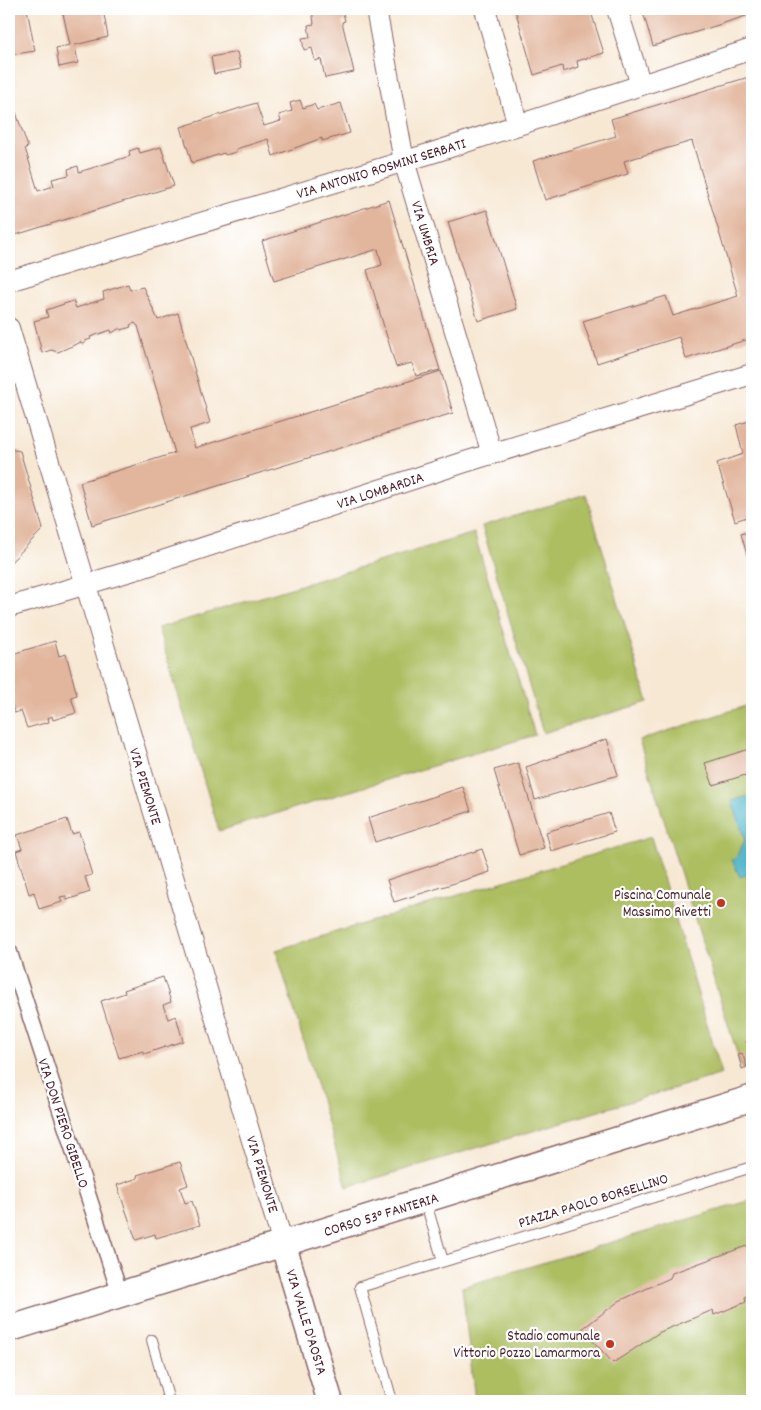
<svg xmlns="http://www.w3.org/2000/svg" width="761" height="1410" font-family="Dekko,sans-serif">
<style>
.green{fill:#acbe61;stroke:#7b6e46}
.water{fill:#4bb5c9;stroke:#4a6a7a}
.building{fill:#e2b69d}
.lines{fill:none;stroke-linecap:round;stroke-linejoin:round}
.service-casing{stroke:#876566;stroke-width:12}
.pedestrian-casing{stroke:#876566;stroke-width:18}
.minor-casing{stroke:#876566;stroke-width:22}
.tertiary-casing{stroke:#876566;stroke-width:28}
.service{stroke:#fff;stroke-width:10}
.pedestrian{stroke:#fff;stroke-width:15}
.minor{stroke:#fff;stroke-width:20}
.tertiary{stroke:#fff;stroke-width:25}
.poi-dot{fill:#c8321e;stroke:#fff;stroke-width:2}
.labels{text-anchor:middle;stroke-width:4.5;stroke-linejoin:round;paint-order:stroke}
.street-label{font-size:15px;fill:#4a1f2b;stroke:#fff}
.poi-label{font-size:15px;fill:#4a1f2b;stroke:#fff;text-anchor:end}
</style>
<rect width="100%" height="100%" fill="#fff"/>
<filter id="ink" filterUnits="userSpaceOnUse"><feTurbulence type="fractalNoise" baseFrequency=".02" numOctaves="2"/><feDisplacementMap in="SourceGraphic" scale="10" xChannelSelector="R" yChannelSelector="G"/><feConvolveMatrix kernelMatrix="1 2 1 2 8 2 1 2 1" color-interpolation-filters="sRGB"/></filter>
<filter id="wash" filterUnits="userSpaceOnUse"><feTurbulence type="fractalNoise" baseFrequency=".0096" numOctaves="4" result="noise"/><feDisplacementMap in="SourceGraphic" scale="20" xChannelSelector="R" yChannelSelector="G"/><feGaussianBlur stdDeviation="1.12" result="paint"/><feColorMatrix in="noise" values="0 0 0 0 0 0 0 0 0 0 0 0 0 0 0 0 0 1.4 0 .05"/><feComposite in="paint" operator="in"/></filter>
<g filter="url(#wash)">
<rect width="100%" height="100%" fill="#f7e8d4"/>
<!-- green -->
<g class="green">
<path d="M586 494 648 702 543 733 482 526Z"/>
<path d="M474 533 535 735 219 831 158 628Z"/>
<path d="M752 704V1066L742 1069 639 740Z"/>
<path d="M651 837 722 1074 347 1187 276 950Z"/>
<path d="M752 1200V1401H475L462 1287Z"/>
</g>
<!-- water -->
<path class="water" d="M752 795V880L745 875 740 877 732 860 737 857 745 840 732 801Z"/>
<g id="blocks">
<!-- building -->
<g class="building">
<path d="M9 9H27L35 51 9 55Z"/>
<path d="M62 9H103L108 37 75 45 78 63 59 67 56 48 70 45Z"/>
<path d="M312 9H342L345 21 342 22 354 72 325 78 321 59 315 61 312 48 304 50 302 38 310 37 308 25 314 24Z"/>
<path d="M515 9H590L604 53 577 61 578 67 563 72 562 66 534 75Z"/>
<path d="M642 9H752V14L653 46Z"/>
<path d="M237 52 241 69 214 74 211 57Z"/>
<path d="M752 76V338L686 359 679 337 597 363 583 321 666 296 673 316 738 296 692 141 624 161 628 174 545 200 533 161 616 136 611 119Z"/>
<path d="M300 100 303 108 314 104 317 110 341 103 350 133 322 141V138L273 156 268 139 236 149V152L225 155 224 153 192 163 181 127 256 103 264 126 281 121 279 115 292 111 290 103Z"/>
<path d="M14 107 28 147 25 148 38 191 54 186 52 179 69 175 68 169 78 166 79 172 130 156 129 151 138 148 140 153 161 147 174 186 12 236 9 227V109Z"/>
<path d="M389 200 440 370 416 376 412 363 396 367 367 270 382 265 378 249 274 281 262 241Z"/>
<path d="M487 210 517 309 478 321 448 222Z"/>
<path d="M128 284 130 290 143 287 158 320 178 313 210 423 190 429 195 448 441 371 453 413 92 525 80 482 175 453 138 326 135 323 130 325 131 327 121 330 120 328 112 333 111 330 90 337 91 339 85 341 86 343 82 344 81 342 58 352 51 350 42 353 34 321 48 317 46 310 73 301 76 308 104 299 103 292Z"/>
<path d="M752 420V564L750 565 741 534 750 531 747 517 735 521 717 463 743 454 736 425Z"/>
<path d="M9 449 20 451 43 529 9 564Z"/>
<path d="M55 641 59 656 66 654 77 695 71 697 76 713 53 720 52 716 48 718 49 722 27 728 21 711 14 713 9 694V655Z"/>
<path d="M607 739 618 775 535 800 526 767Z"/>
<path d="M752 748V773L713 785 705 763Z"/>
<path d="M518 763 544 848 519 855 494 770Z"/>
<path d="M463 787 471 811 375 842 368 818Z"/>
<path d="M609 813 615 832 551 851 546 832Z"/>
<path d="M67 819 72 834 79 832 92 875 85 877 90 892 67 900 66 896 60 897 62 902 39 909 34 892 29 894 16 851 22 849 17 835Z"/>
<path d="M482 849 490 872 394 902 387 880Z"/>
<path d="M163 977 171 1002 163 1005 168 1019 176 1016 183 1041 144 1054 143 1051 119 1058 101 1001 125 993 124 990Z"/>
<path d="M752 1039V1064L746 1041Z"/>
<path d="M742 1053 747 1067 742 1069 738 1054Z"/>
<path d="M180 1162 188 1185 180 1188 185 1203 192 1201 200 1225 156 1238 155 1234 136 1240 117 1185 138 1178 137 1175Z"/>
<path d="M752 1244V1295L745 1297 746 1302 714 1315 713 1310 660 1332 613 1363 582 1329 619 1301 670 1278 672 1273Z"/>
</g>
</g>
</g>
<g filter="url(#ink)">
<use href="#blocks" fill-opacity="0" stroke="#876566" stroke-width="1"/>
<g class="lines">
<!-- service casing -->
<g class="service-casing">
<g id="service">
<path d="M425 1200 443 1261"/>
<path d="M152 1340 169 1401"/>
<path d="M392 1401 360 1287 752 1167"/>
</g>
</g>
<!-- pedestrian casing -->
<g class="pedestrian-casing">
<path id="pedestrian" d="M9 951 120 1294"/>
</g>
<!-- minor casing -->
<g class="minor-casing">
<g id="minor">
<path d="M376 9 404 161 492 454"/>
<path d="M485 9 518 125"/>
<path d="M617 9 641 85"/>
<path d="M9 281 435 152 752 49"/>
<path d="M9 328 283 1244"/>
<path d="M9 607 141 568 465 462 752 374"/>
</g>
</g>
<!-- tertiary casing -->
<g class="tertiary-casing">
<g id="tertiary">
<path d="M283 1244 330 1401"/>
<path d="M9 1329 752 1098"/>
</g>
</g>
<!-- service -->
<use href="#service" class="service"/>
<!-- pedestrian -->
<use href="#pedestrian" class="pedestrian"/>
<!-- minor -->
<use href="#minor" class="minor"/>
<!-- tertiary -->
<use href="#tertiary" class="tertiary"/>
</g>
</g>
<!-- markers -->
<g class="poi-dot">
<circle cx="721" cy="903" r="5"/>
<circle cx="610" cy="1344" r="5"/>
</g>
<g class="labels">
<!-- street labels -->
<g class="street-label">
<text transform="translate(381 168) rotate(-17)" y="5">VIA ANTONIO ROSMINI SERBATI</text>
<text transform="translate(426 233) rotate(73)" y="5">VIA UMBRIA</text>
<text transform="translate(380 490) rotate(-18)" y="5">VIA LOMBARDIA</text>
<text transform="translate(146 786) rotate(73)" y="5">VIA PIEMONTE</text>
<text transform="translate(64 1123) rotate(72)" y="5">VIA DON PIERO GIBELLO</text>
<text transform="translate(263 1174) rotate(73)" y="5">VIA PIEMONTE</text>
<text transform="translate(593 1200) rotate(-17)" y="5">PIAZZA PAOLO BORSELLINO</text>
<text transform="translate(381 1214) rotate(-17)" y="5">CORSO 53° FANTERIA</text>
<text transform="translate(307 1322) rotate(73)" y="5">VIA VALLE D'AOSTA</text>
</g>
<!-- poi labels -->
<g class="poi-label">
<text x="711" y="899">Piscina Comunale<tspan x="711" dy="17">Massimo Rivetti</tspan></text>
<text x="600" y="1340">Stadio comunale<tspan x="600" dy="17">Vittorio Pozzo Lamarmora</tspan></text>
</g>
</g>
<!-- margin -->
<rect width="761" height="1410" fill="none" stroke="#fff" stroke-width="30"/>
</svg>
